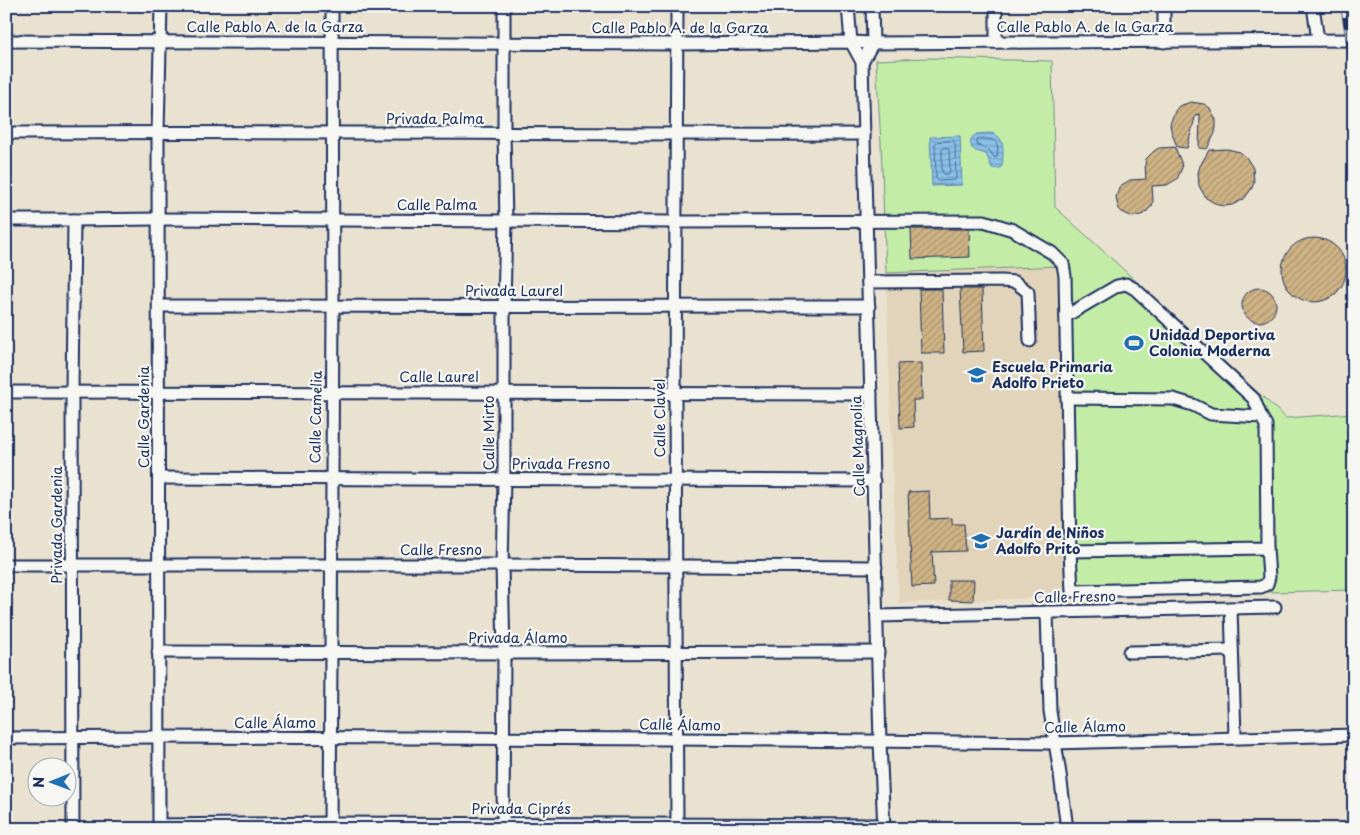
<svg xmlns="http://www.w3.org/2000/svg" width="1360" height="835" font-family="'Playpen Sans',sans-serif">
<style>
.built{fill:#e2d4ba}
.green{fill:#c3eca7;stroke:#6f8e82}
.water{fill:url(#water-rules);stroke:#5e87b1}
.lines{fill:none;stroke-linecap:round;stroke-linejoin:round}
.shore{stroke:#476995;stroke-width:1}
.building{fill:url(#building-hatch);stroke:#1b2f5e}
.minor-casing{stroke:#1b2f5e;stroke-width:15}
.minor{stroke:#f6f6f2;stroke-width:11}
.rail-casing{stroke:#1b2f5e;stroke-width:5.5}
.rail{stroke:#f6f6f2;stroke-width:4;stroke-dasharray:11;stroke-linecap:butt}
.labels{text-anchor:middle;stroke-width:4.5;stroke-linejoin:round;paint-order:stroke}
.street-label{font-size:14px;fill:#1b2f5e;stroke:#f6f6f2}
.poi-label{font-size:14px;font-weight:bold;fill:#1b2f5e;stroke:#f6f6f2;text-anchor:start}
</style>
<defs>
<pattern id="water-rules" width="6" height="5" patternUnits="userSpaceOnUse" patternTransform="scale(1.25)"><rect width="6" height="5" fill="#8ac1e8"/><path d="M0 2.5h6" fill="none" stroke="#709dbf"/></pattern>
<pattern id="building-hatch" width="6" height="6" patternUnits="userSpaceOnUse" patternTransform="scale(1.25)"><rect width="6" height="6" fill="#cfb384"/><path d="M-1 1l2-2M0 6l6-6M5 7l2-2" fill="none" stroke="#a7926f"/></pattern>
</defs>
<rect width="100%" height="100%" fill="#eae2d1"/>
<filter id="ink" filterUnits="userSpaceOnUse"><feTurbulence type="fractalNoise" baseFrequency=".02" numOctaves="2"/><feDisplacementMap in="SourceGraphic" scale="10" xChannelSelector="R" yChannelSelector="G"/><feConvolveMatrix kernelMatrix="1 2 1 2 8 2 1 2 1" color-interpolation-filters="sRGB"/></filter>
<g filter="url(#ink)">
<!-- built -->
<path class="built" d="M1062 266 1068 597 899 603 893 485 886 273Z"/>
<!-- green -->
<path class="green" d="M927 58 1052 61 1055 207 1286 418 1354 413V590L1068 597 1061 266 886 273 881 143 876 60Z"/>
<!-- water -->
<g class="water">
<path d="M977 134C982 134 989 132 994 134 1006 138 1003 156 1002 166L999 169 992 168 986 154 976 151 972 148C969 141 971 137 977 134Z"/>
<path d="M960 136 962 185 932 186 930 137Z"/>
</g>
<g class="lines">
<!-- shore -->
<g class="shore">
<path d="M979 139C994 138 1000 140 997 157H994L989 150 977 145 976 141Z"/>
<path d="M953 141 955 144 956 179 954 180 938 181 936 178 935 144 937 142Z"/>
<path d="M944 148H948L949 150 950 172 948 174H944L942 172V150Z"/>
</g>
</g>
<!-- building -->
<g class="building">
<path d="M1191 102 1204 104 1210 108 1216 120V127L1215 133 1207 149 1199 148 1200 115 1196 114 1187 148 1177 147 1171 130 1170 124 1175 111 1179 106Z"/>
<path d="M1175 147 1181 162 1182 168 1177 179 1167 185 1152 186 1153 200 1152 206 1144 214 1133 217 1122 212 1118 208 1116 197 1120 186 1130 180 1146 179 1145 165 1146 159 1154 151 1159 148Z"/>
<path d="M1227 149 1240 152 1246 157 1253 168 1254 182 1252 188 1244 199 1232 205 1225 206 1218 205 1206 198 1199 186 1198 173 1200 166 1209 150Z"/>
<path d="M911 229H969L970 257 912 259Z"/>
<circle cx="1314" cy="270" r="32"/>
<circle cx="1259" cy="305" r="17"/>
<path d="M919 289H942L944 353H921Z"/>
<path d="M960 289H982L984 351 963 352Z"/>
<path d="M921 363 922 400H913L914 427 900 428 898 364Z"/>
<path d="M929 491 930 519 952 518V524H964L966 551 932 552 934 586 912 587 908 492Z"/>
<path d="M949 580H974L973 601 949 600Z"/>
</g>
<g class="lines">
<!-- minor casing -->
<g class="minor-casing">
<g id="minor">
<path d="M848 6 851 42 862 62 880 742 884 829"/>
<path d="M1164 6V42"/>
<path d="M1313 6 1318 40"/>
<path d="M6 41 678 44 851 42 873 43 1354 40"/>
<path d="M996 42V6"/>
<path d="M862 62 873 43 872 6"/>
<path d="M6 133C292 131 578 135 864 134"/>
<path d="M6 220H74L159 219 676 222 984 221 1013 230 1052 253 1063 264 1065 276 1070 551 1072 591 1261 587 1267 584 1269 577 1267 548"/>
<path d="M868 282 1002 281 1015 282 1028 292 1030 341"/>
<path d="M159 306C396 306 632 307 869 306"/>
<path d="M1066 316 1117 286 1126 284 1135 289 1254 399 1261 417"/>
<path d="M6 392 871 394"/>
<path d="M1067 398 1173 399 1193 405 1211 414 1261 417 1266 425 1267 548 1070 551"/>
<path d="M159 478 874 481"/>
<path d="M6 565H502L876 567"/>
<path d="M1231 608 1235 737"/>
<path d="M1047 612 1050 711 1060 774 1067 829"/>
<path d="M877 616 1275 607"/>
<path d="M158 652 504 653 878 652"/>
<path d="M1129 652 1232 650"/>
<path d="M6 738 158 737 676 739 1054 743 1354 735"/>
<path d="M159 825 330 823 884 825"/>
<path d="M73 829 72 392 74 220"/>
<path d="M159 829 158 132 161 6"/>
<path d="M330 829 333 306 332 6"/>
<path d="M503 829 504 653 502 565 504 479V306L506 221 504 134V6"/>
<path d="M677 829 675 394 677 6"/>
</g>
</g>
<!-- minor -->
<use href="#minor" class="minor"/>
<!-- rail casing -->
<g class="rail-casing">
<path id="rail" d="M1343 6 1354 74"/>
</g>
<!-- rail -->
<use href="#rail" class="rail"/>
</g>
</g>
<!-- icons -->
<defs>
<g id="stadium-bare" transform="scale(1.5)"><path d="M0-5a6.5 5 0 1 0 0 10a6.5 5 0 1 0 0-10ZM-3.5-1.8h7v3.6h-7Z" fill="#1f6fb2" stroke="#f6f6f2" stroke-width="2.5" paint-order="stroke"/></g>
<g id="school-bare" transform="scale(1.5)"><path d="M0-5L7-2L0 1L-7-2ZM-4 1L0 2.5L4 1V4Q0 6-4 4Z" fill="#1f6fb2" stroke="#f6f6f2" stroke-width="2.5" paint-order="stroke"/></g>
</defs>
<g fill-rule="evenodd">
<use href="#stadium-bare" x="1134" y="343"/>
<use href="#school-bare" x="977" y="375"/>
<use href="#school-bare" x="981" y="541"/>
</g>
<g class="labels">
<!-- street labels -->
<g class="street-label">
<text x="275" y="32">Calle Pablo A. de la Garza</text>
<text x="1085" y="32">Calle Pablo A. de la Garza</text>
<text x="680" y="33">Calle Pablo A. de la Garza</text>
<text x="435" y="124">Privada Palma</text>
<text x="437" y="210">Calle Palma</text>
<text x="514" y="296">Privada Laurel</text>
<text x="439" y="382">Calle Laurel</text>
<text transform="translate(144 417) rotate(-90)" y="5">Calle Gardenia</text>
<text transform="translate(316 417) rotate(-89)" y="5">Calle Camelia</text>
<text transform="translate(660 418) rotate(-90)" y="5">Calle Clavel</text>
<text transform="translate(489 433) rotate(-90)" y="5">Calle Mirto</text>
<text transform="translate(858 446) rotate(-92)" y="5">Calle Magnolia</text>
<text x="561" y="469">Privada Fresno</text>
<text transform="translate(57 525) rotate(-90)" y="5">Privada Gardenia</text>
<text x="441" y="555">Calle Fresno</text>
<text transform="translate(1075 597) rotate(-1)" y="5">Calle Fresno</text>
<text x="518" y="643">Privada Álamo</text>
<text x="275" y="728">Calle Álamo</text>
<text transform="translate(680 725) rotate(1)" y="5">Calle Álamo</text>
<text transform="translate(1085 727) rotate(-1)" y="5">Calle Álamo</text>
<text x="521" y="814">Privada Ciprés</text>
</g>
<!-- poi labels -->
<g class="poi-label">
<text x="1149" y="340">Unidad Deportiva<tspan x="1149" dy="16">Colonia Moderna</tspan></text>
<text x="992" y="372">Escuela Primaria<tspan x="992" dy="16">Adolfo Prieto</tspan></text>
<text x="996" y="538">Jardín de Niños<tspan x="996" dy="16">Adolfo Prito</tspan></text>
</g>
</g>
<!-- margin -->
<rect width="1360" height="835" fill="none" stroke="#f6f6f2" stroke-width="25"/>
<rect x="12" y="12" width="1335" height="810" fill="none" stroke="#1b2f5e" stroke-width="2" filter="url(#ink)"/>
<!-- north arrow -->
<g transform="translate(52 782) rotate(269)"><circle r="24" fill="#f6f6f2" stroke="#9ea6b7"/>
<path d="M0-4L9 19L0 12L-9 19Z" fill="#1f6fb2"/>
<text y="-8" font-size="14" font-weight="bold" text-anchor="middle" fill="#1b2f5e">N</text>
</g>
</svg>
